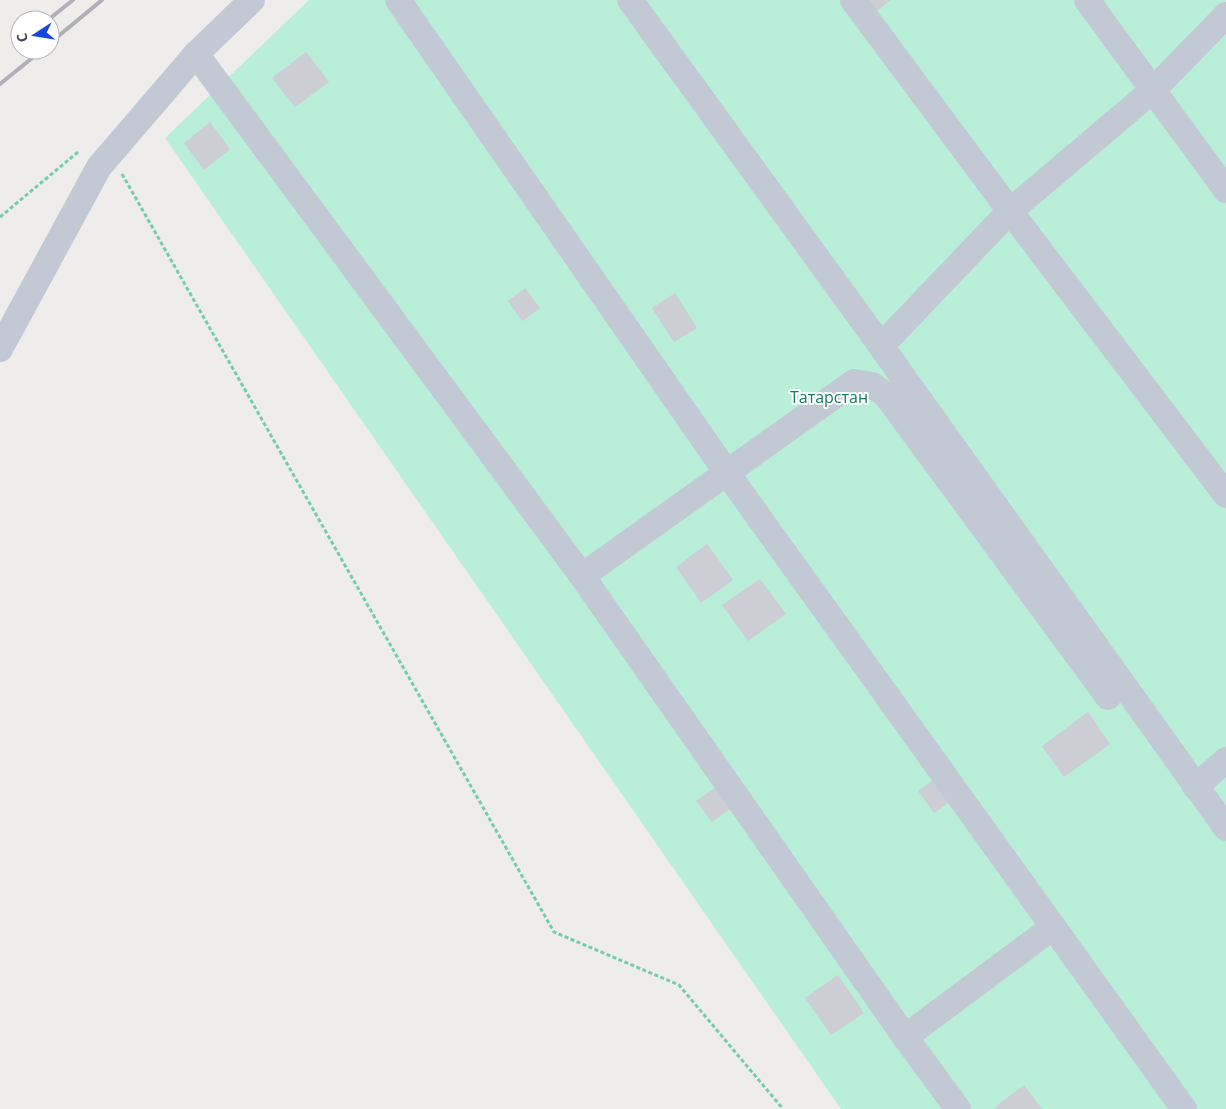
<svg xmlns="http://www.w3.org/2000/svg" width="1226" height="1109" font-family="'Open Sans',sans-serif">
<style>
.garden{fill:#b9eed9}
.building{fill:#cccdd5}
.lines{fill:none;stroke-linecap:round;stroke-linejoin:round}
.path{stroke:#71ccb2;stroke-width:3;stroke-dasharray:4 2.5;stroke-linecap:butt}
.minor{stroke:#c2c8d4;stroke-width:26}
.rail{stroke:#afb0b7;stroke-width:4}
.labels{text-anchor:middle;stroke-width:4;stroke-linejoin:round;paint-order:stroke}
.park-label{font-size:16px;fill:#167b5d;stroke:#fff}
</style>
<rect width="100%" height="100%" fill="#efedec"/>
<!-- garden -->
<path class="garden" d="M309 0H1226V1109H841L165 138Z"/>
<!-- building -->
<g class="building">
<path d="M866 0H890L876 12Z"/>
<path d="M306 52 329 82 295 107 272 78Z"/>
<path d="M210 122 230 149 204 170 184 143Z"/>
<path d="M525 288 540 308 522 321 508 301Z"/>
<path d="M675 293 697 328 674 342 652 308Z"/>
<path d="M707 544 733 580 701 603 676 567Z"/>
<path d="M760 579 786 614 748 641 722 605Z"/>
<path d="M1088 712 1110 744 1064 777 1042 746Z"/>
<path d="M937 777 953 800 934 813 918 791Z"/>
<path d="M715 788 730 809 712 822 696 801Z"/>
<path d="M838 975 864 1013 831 1035 805 998Z"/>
<path d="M1024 1085 1042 1109H996L995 1107Z"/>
</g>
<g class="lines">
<!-- path -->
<g class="path">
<path d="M122 174 554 932 679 985 783 1109"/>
<path d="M0 217 78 152"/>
</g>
<!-- minor -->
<g class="minor">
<path d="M398 0 727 473 1184 1109"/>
<path d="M630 0 881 346 1226 828"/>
<path d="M853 0 1010 211 1226 495"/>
<path d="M1087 0 1226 190"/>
<path d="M196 54 582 576 905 1037 958 1109"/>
<path d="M881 346 1010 211 1153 90 1226 15"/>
<path d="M0 349 99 167 196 54 252 0"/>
<path d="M582 576 854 382 872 385 886 395 1108 697"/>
<path d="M1195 787 1226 760"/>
<path d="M905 1037 1053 927"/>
</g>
<!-- rail -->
<g class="rail">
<path d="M48 20 73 0"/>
<path d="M50 43 102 0"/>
<path d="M0 84 42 50"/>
</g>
</g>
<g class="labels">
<!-- park labels -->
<g class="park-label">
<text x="829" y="403">Татарстан</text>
</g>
</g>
<!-- north arrow -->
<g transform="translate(35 35) rotate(258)"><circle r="24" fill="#ffffff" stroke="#b5b7bd"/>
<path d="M0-4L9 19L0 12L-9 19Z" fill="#1746de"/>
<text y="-8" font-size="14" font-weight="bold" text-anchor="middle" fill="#454c5a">С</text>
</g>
</svg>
